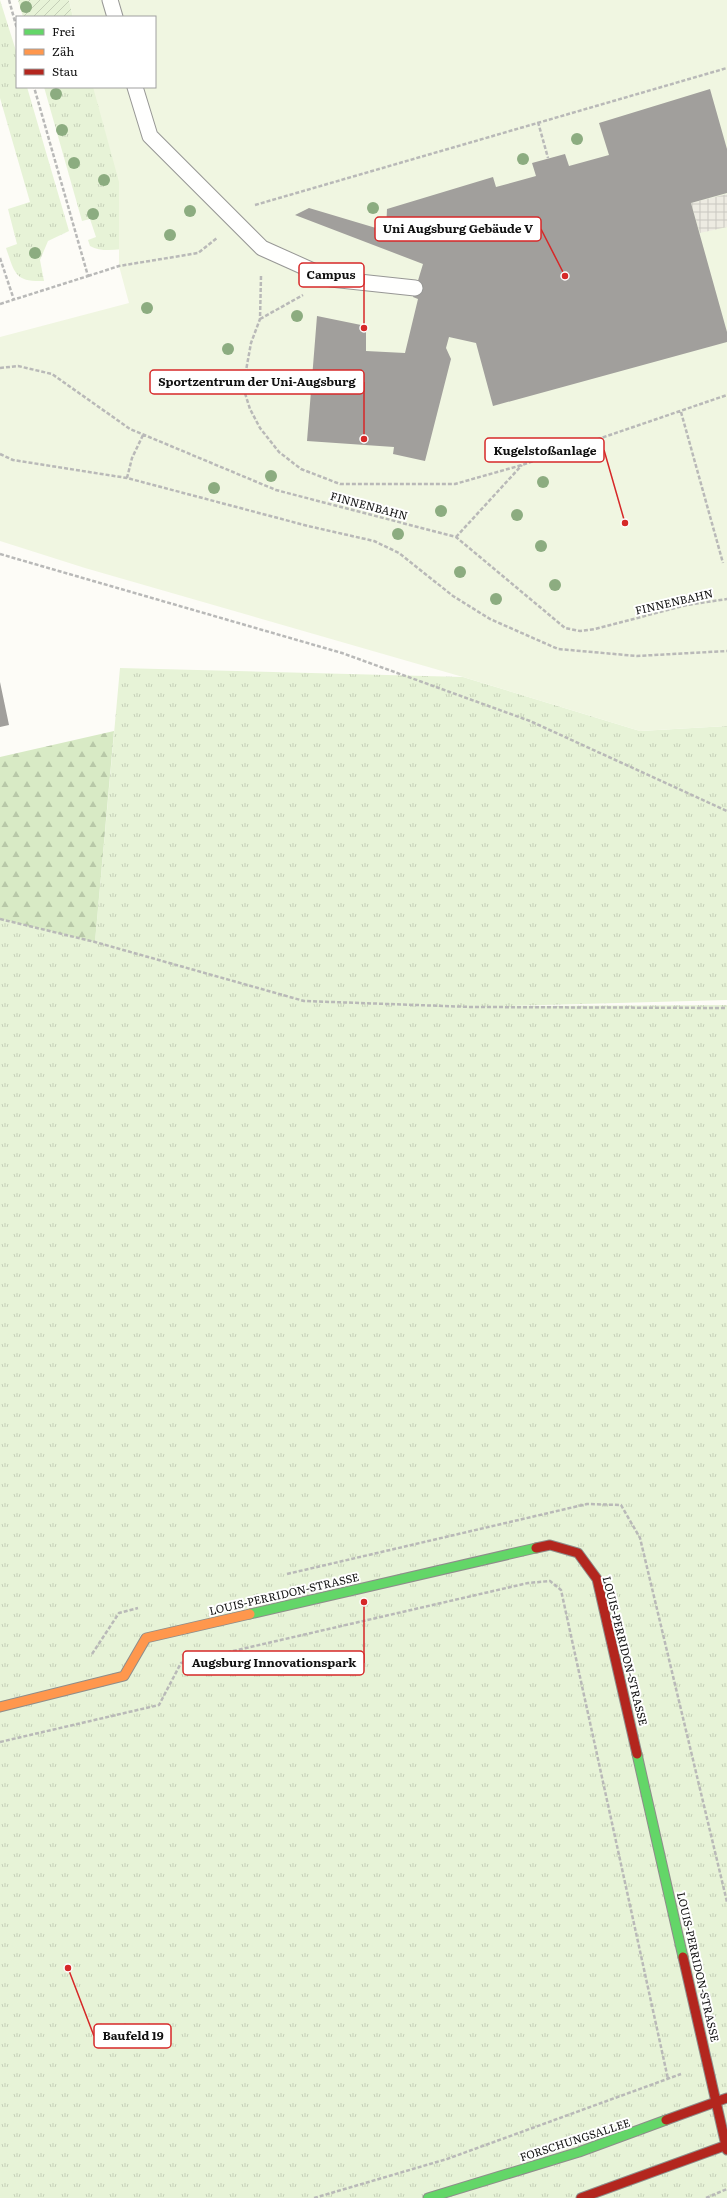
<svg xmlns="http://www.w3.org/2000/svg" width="727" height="2198" font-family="Literata,serif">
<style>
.grass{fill:url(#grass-tufts)}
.forest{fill:url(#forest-firs)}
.garden{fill:url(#garden-furrows)}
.pitch{fill:#f0f6e1}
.plaza{fill:url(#plaza-grid)}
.building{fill:#a19f9c}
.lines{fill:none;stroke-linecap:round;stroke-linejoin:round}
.lane-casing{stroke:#979795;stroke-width:17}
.fast-casing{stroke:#8e8d8b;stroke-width:11}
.slow-casing{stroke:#8e8d8b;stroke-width:11}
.jam-casing{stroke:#8e8d8b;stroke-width:11}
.path{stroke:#b9b9b8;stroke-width:2.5;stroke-dasharray:4 2;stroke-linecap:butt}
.lane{stroke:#fffffe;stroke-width:15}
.fast{stroke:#63d668;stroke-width:9}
.slow{stroke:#ff974d;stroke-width:9}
.jam{stroke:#b3261e;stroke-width:9}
.tree{fill:#8cac80}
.labels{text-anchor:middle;stroke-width:4;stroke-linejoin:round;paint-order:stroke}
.street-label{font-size:11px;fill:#111;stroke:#fff}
.leader{fill:none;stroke:#d62828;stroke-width:1.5}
.callout-dot{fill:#d62828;stroke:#fff;stroke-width:1.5}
.callout{fill:#fff;stroke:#d62828;stroke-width:1.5}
.callout-label{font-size:12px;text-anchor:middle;font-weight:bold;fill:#111}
</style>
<defs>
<pattern id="grass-tufts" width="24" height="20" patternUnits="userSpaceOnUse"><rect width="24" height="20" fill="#e7f3d7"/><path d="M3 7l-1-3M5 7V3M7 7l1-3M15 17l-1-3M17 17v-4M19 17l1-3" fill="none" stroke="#c5cfb8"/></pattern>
<pattern id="forest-firs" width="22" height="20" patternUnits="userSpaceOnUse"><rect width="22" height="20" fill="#d8eac5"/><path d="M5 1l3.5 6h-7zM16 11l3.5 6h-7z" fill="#b8c8a8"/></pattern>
<pattern id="garden-furrows" width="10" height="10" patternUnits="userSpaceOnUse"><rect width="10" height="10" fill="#e7f3d7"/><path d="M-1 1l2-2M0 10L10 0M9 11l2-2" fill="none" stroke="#c5cfb8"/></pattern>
<pattern id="plaza-grid" width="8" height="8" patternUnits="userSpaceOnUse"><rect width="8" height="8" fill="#edebe2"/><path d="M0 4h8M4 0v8" fill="none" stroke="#cac8c1"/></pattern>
</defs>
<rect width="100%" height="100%" fill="#fdfcf7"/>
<path class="grass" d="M0 0 17 54V87H27L69 231 48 241 40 260 44 281C15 282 15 274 6 248L17 244 8 209 30 202 0 98Z
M44 87H95L156 242C137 245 108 256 90 246L88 240 96 237 90 219 82 221Z
M120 668 463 677 640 731 727 726V1000L506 1006 727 1005V2198H0V919L95 942Z"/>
<path class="forest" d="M114 731 95 942 0 919V757Z"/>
<path class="garden" d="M18 0H69L73 17H23Z"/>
<path class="pitch" d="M69 0H727V726L640 731 463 677 85 568 0 541V337L129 303 119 266V182L93 87H155V17H73Z"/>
<path class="plaza" d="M727 194V227L700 233 691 203Z"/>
<path class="building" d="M710 89 727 149V193L691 203 727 332V342L493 406 476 343 449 337 446 348 451 359 425 461 393 454 394 447 307 441 317 316 366 326V351L405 353 418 299 413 297 423 264 295 215 309 208 386 231 387 209 493 177 496 187 536 176 532 163 565 154 569 166 609 155 599 123Z
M0 682 9 725 0 727Z"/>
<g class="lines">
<g class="lane-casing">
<path id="lane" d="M110 0 115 17
M135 87 150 136 262 248 331 279 415 288"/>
</g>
<g class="fast-casing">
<path id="fast" d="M250 1614 536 1548
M637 1754 683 1957
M428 2198 579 2152 666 2120"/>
</g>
<g class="slow-casing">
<path id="slow" d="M0 1707 124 1676 146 1638 250 1614"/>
</g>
<g class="jam-casing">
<path id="jam" d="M536 1548 550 1545 578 1553 597 1579 637 1754
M683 1957 727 2150
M666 2120 727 2098
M581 2198 727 2145"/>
</g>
<path class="path" d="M9 0 17 29
M538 122 548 158
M255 205 727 68
M0 258 14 300
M88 276 119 266 198 253 217 238
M261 276 260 319 251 343 243 387 250 409 260 428 279 452 301 469 340 484H455L522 465 727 395
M0 304 88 276 34 87
M260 319 303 295
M0 368 18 366 52 374 130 429 276 490 456 537 565 628 580 631 595 629 687 605 727 599
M681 412 723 563
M0 454 13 460 127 478 308 526 374 541 399 553 453 596 490 619 558 649 637 656 727 651
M127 478 132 458 143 435
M456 537 522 465
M0 554 342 653 530 721 727 811
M0 919 95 942 304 1001 472 1007 727 1008
M287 1574 587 1504 621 1505 640 1538 727 1902
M92 1654 119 1613 138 1608
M0 1742 159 1705 181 1663 528 1583 550 1581 561 1590 668 2079
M314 2198 447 2159 681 2074
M706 2198 727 2189"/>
<use href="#lane" class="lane"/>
<use href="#fast" class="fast"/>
<use href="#slow" class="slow"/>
<use href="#jam" class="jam"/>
</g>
<g class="tree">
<circle cx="26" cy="7" r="6"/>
<circle cx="56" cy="94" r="6"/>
<circle cx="62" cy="130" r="6"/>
<circle cx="577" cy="139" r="6"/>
<circle cx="523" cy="159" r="6"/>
<circle cx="74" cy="163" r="6"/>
<circle cx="104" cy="180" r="6"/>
<circle cx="373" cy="208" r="6"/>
<circle cx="190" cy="211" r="6"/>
<circle cx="93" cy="214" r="6"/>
<circle cx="170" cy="235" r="6"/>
<circle cx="35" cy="253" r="6"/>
<circle cx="147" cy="308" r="6"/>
<circle cx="297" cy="316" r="6"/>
<circle cx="228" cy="349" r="6"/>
<circle cx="271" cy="476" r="6"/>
<circle cx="543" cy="482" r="6"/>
<circle cx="214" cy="488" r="6"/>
<circle cx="441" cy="511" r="6"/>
<circle cx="517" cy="515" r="6"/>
<circle cx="398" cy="534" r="6"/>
<circle cx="541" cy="546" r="6"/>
<circle cx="460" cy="572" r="6"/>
<circle cx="555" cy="585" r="6"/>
<circle cx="496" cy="599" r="6"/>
</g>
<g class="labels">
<g class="street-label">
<text transform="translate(369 506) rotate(15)" y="4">FINNENBAHN</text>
<text transform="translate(674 602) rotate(-13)" y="4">FINNENBAHN</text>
<text transform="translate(284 1594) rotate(-13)" y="4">LOUIS-PERRIDON-STRASSE</text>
<text transform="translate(625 1651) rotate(76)" y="4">LOUIS-PERRIDON-STRASSE</text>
<text transform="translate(698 1967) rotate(77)" y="4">LOUIS-PERRIDON-STRASSE</text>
<text transform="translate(575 2140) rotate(-18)" y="4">FORSCHUNGSALLEE</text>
</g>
</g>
<path class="leader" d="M565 276L541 229M364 328L364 275M364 439L364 382M625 523L604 450M364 1602L364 1663M68 1968L94 2036"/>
<g class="callout-dot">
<circle cx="565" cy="276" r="4"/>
<circle cx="364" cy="328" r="4"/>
<circle cx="364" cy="439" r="4"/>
<circle cx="625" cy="523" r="4"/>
<circle cx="364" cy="1602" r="4"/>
<circle cx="68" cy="1968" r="4"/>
</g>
<g class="callout">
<rect x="375" y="217" width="166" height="24" rx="4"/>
<rect x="299" y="263" width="65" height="24" rx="4"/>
<rect x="150" y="370" width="214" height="24" rx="4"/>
<rect x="485" y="438" width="119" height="24" rx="4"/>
<rect x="183" y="1651" width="181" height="24" rx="4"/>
<rect x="94" y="2024" width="77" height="24" rx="4"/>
</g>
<g class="callout-label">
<text x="458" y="233">Uni Augsburg Gebäude V</text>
<text x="331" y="279">Campus</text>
<text x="257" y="386">Sportzentrum der Uni-Augsburg</text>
<text x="545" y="455">Kugelstoßanlage</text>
<text x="274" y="1667">Augsburg Innovationspark</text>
<text x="133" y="2040">Baufeld 19</text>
</g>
<rect x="16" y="16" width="140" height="72" fill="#ffffff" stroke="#a0a0a0"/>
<rect x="24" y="29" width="20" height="6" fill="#63d668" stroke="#a0a0a0"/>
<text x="52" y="36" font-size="12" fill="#111111">Frei</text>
<rect x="24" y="49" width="20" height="6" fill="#ff974d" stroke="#a0a0a0"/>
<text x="52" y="56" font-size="12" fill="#111111">Zäh</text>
<rect x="24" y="69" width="20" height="6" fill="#b3261e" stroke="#a0a0a0"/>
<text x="52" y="76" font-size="12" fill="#111111">Stau</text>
</svg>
